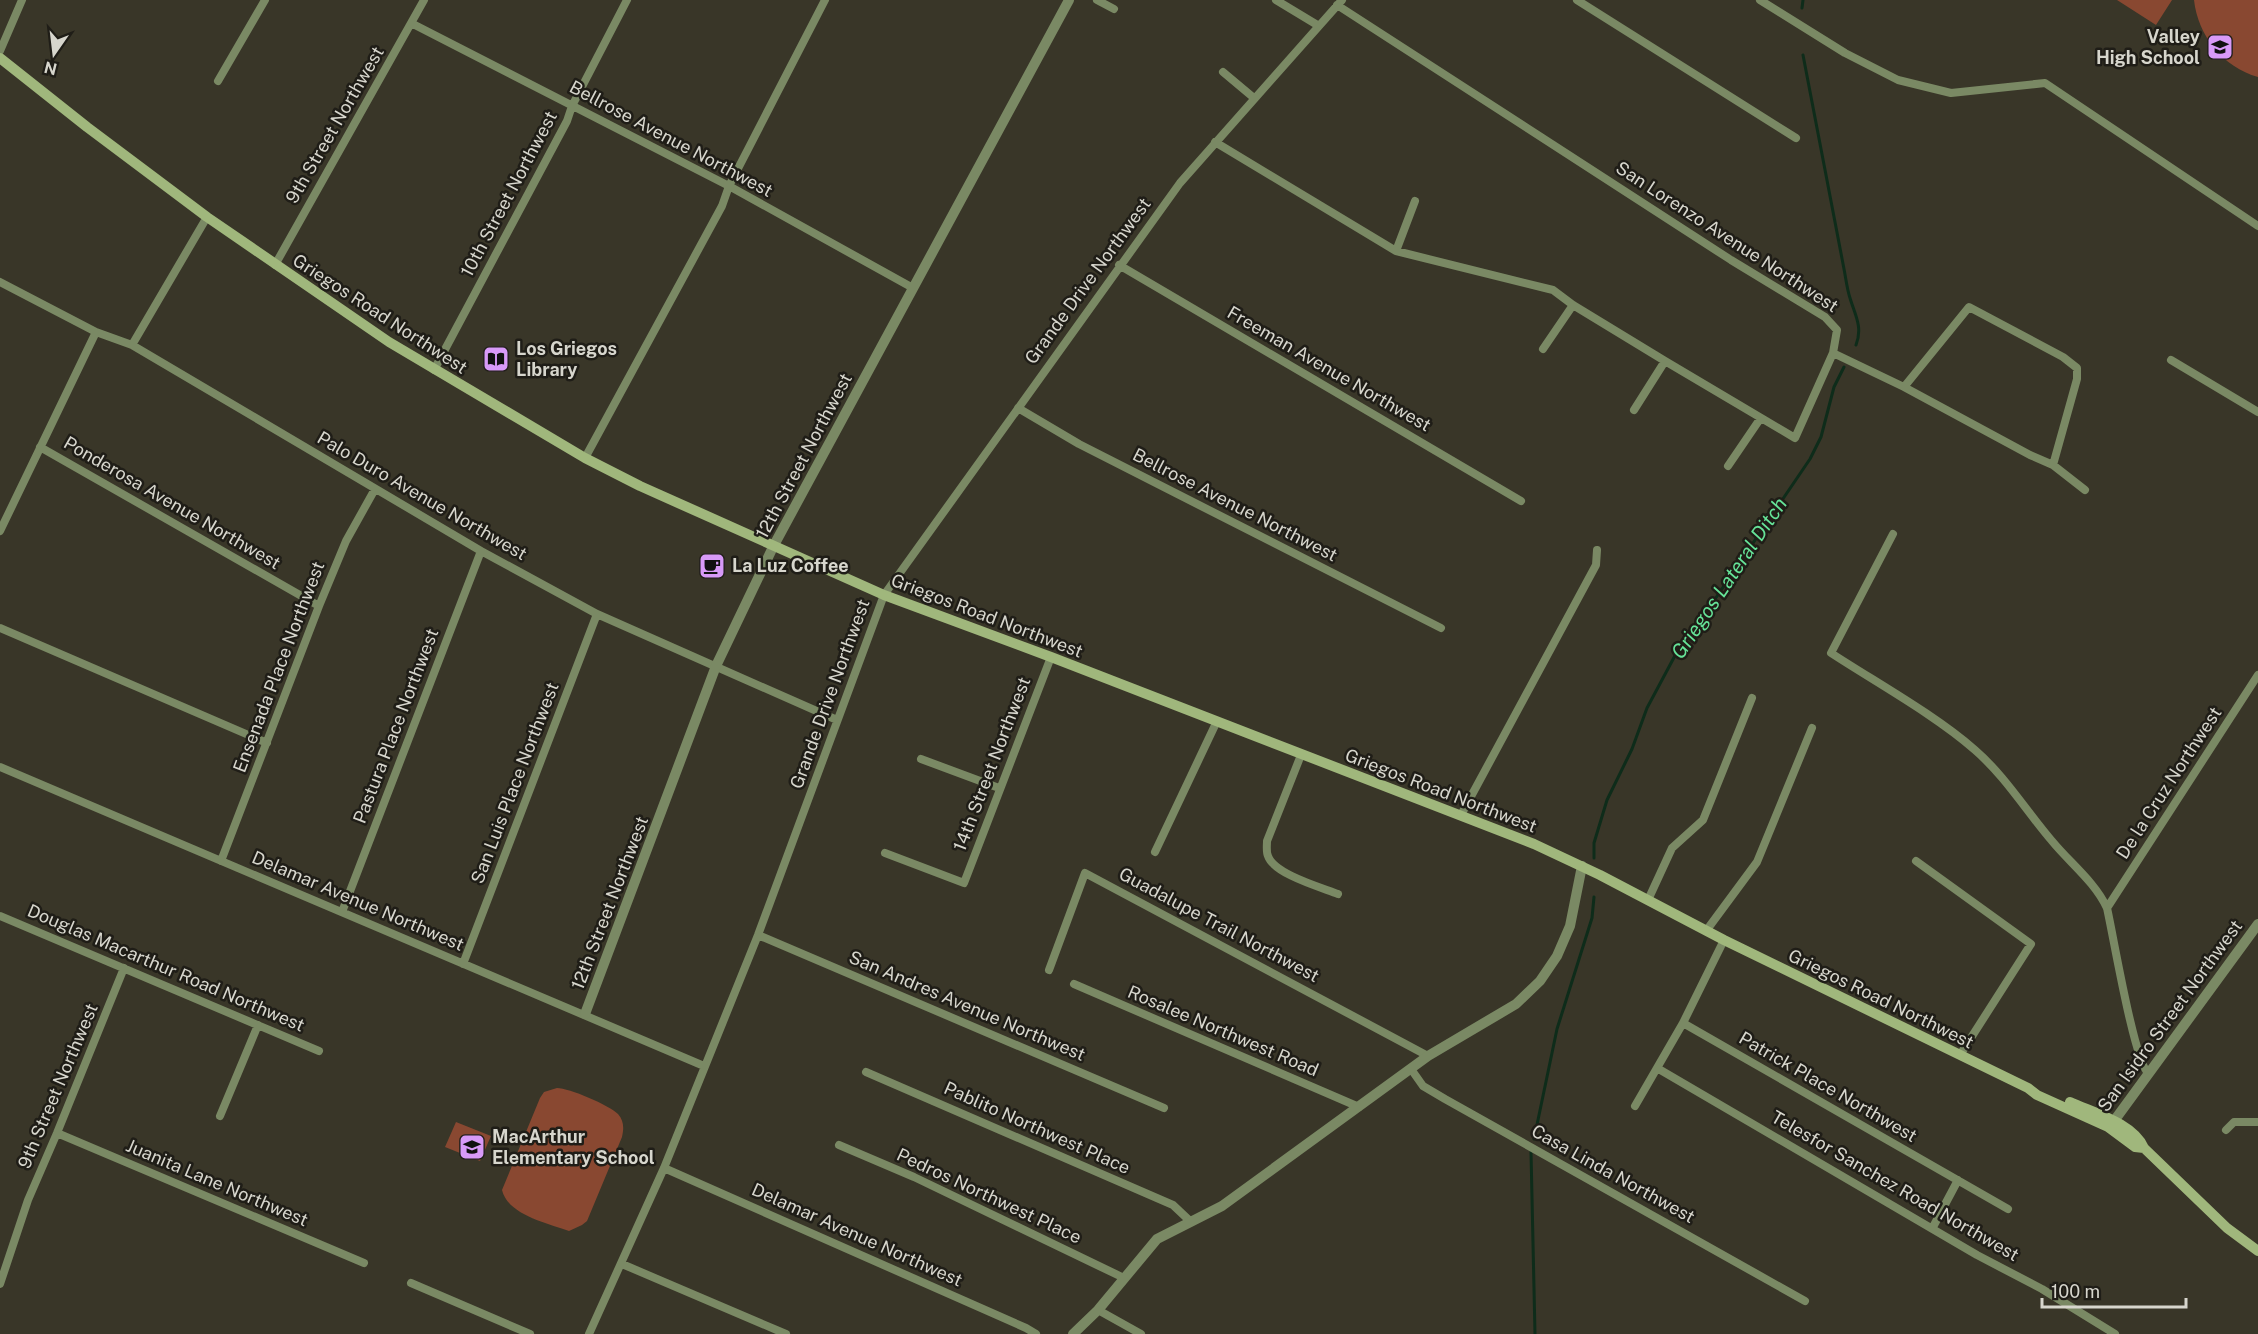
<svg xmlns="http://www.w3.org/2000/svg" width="2258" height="1334" font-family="'Public Sans',sans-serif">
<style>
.green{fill:#894831}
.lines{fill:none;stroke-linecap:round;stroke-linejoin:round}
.stream{stroke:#0e2c1a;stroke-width:3}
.minor{stroke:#7a8964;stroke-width:8}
.tertiary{stroke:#7a8964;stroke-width:10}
.secondary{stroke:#a0b77c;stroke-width:10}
.labels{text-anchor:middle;stroke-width:5;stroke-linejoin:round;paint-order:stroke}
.poi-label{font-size:18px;font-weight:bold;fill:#d7d6cd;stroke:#1f1d17;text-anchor:start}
.street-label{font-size:18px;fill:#d7d6cd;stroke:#1f1d17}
.water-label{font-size:20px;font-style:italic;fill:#66e398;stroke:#1f1d17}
</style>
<rect width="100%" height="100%" fill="#393628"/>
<path class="green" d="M2117 0H2172L2156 25Z
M2194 0H2258V77C2223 67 2198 36 2194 0Z
M557 1088C569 1088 609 1105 618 1114 624 1121 624 1128 622 1137L587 1221 582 1225 569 1231C547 1223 508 1215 502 1190L540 1098 544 1092Z
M456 1122 491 1136 480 1161 445 1147Z"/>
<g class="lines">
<path class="stream" d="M1802 8 1803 0
M1803 55 1844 269C1846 279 1847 289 1850 298 1855 315 1863 327 1856 345
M1594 858V843L1607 800 1632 749 1647 708 1686 635 1711 605 1810 459 1821 437 1834 387 1844 367
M1534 1139 1557 1029 1592 918 1594 897
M1531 1152 1535 1334"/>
<path class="minor" d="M1097 0 1114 9
M1276 0 1319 26
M1577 0 1796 138
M1760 0 1845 53 1898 80 1951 93 2045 83 2258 226
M1337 5 1731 260 1825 317 1837 330 1833 353 1904 387 2030 455 2053 465 2085 490
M411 23 729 186 913 288
M0 51 22 0
M1223 72 1254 98
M218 81 265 0
M1215 142 1396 251 1553 290 1573 305 1665 361 1795 438 1833 353
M1396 251 1415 201
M275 265 424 0
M1119 265 1521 501
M0 282 96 332 132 345 481 551 597 614 837 720
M132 345 207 217
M1543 349 1573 305
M2171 360 2258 412
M434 370 567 121 572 106 627 0
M1904 387 1969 307 2063 357 2077 368V379L2053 465
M1018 408 1079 444 1441 628
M1634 410 1665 361
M40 447 319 606
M585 458 722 206 729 186 825 0
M1728 466 1760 419
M0 531 96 332
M1893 534 1831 653C1877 683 1935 715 1975 750 2005 776 2027 812 2052 841 2070 863 2095 882 2107 908 2113 934 2134 1060 2148 1073
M0 628 267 743
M1301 755 1267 841C1267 845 1266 852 1268 856 1274 874 1320 887 1338 894
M921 759 999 788
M0 767 704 1066
M1461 815 1596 565 1597 550
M1155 852 1217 721
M885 853 964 883 1051 657
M221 861 319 606 346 541 375 489
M1916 861 2031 944 1960 1055
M1648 900 1672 848 1703 820 1752 698
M2107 908 2258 675
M342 912 481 551
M0 916 319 1051
M1706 931 1757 862 1812 728
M758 935 1164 1108
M463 964 597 614
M1049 970 1085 873 1428 1056
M1074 984 1359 1107
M1683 1023 2008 1209
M1657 1068 1977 1255 2042 1289 2115 1334
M1411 1069 1423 1086 1445 1099 1805 1301
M866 1072 1173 1205 1191 1222
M1635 1106 1683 1023 1724 940
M220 1116 258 1025
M2226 1130 2234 1122H2258
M57 1133 364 1263
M839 1145 914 1177 1124 1278
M664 1168 1026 1328 1036 1334
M1933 1227 1958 1180
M622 1264 786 1334
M411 1283 530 1334
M0 1284 28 1200 57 1133 124 968
M1098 1310 1141 1334
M589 1334 664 1168 758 935 884 595 1180 183 1342 0"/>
<path class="tertiary" d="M585 1014 716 666 773 547 1069 0
M2114 1121 2258 924
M1073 1334 1098 1310 1157 1239 1222 1206 1428 1056 1516 1004 1540 981 1557 956 1570 926 1582 866"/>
<path class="secondary" d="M0 58 87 127 207 217 389 342 585 458 640 486 884 595 1051 657 1534 844 1600 875 1724 940 2028 1088 2037 1095 2108 1127 2135 1147 2144 1148
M2070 1102C2094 1113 2133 1123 2144 1148L2227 1228 2258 1251"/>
</g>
<defs>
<g id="school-square" transform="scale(1.35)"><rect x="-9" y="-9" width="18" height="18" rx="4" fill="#d89af8" stroke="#1f1d17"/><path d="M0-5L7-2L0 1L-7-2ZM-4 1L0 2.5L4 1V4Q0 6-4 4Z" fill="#111"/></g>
<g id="library-square" transform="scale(1.35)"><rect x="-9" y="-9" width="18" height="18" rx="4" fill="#d89af8" stroke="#1f1d17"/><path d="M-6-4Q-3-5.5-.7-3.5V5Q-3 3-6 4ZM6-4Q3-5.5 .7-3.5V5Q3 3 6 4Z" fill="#111"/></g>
<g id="cafe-square" transform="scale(1.35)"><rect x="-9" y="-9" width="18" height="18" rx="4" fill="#d89af8" stroke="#1f1d17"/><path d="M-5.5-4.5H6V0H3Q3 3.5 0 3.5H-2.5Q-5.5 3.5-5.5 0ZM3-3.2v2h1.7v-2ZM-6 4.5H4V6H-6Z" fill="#111"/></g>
</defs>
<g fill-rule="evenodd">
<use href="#school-square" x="2220" y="47"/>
<use href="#library-square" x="496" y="359"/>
<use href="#cafe-square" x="712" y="566"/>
<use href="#school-square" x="472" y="1147"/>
</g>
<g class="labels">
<g class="poi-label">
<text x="2200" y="43" text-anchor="end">Valley<tspan x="2200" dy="21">High School</tspan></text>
<text x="516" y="355">Los Griegos<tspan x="516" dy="21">Library</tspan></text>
<text x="732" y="572">La Luz Coffee</text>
<text x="492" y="1143">MacArthur<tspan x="492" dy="21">Elementary School</tspan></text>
</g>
<g class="street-label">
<text transform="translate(335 125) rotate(-60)" y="6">9th Street Northwest</text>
<text transform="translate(671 139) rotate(28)" y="6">Bellrose Avenue Northwest</text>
<text transform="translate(509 194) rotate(-62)" y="6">10th Street Northwest</text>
<text transform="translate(1727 237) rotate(33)" y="6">San Lorenzo Avenue Northwest</text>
<text transform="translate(1088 281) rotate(-54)" y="6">Grande Drive Northwest</text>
<text transform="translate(380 314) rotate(33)" y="6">Griegos Road Northwest</text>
<text transform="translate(1329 369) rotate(30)" y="6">Freeman Avenue Northwest</text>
<text transform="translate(804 456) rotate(-62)" y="6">12th Street Northwest</text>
<text transform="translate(422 496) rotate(30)" y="6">Palo Duro Avenue Northwest</text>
<text transform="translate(172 503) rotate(30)" y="6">Ponderosa Avenue Northwest</text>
<text transform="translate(1235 505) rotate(27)" y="6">Bellrose Avenue Northwest</text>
<text transform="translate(987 616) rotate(21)" y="6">Griegos Road Northwest</text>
<text transform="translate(279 667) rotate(-69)" y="6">Ensenada Place Northwest</text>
<text transform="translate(830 694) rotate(-70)" y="6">Grande Drive Northwest</text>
<text transform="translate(396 726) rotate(-69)" y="6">Pastura Place Northwest</text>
<text transform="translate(992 764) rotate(-69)" y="6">14th Street Northwest</text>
<text transform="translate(515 783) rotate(-69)" y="6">San Luis Place Northwest</text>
<text transform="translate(2169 783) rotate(-57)" y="6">De la Cruz Northwest</text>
<text transform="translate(1441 791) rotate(21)" y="6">Griegos Road Northwest</text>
<text transform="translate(358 901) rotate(23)" y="6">Delamar Avenue Northwest</text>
<text transform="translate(610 903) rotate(-69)" y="6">12th Street Northwest</text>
<text transform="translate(1219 925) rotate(28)" y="6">Guadalupe Trail Northwest</text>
<text transform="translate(166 968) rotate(23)" y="6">Douglas Macarthur Road Northwest</text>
<text transform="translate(1881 999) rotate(26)" y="6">Griegos Road Northwest</text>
<text transform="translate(967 1006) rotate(23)" y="6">San Andres Avenue Northwest</text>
<text transform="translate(2170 1016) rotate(-54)" y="6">San Isidro Street Northwest</text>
<text transform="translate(1223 1031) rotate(23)" y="6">Rosalee Northwest Road</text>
<text transform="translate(58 1086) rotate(-67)" y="6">9th Street Northwest</text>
<text transform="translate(1828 1087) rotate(30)" y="6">Patrick Place Northwest</text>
<text transform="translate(1037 1128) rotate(24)" y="6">Pablito Northwest Place</text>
<text transform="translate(1613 1174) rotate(29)" y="6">Casa Linda Northwest</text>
<text transform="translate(217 1183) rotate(23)" y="6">Juanita Lane Northwest</text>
<text transform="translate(1895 1186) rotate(30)" y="6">Telesfor Sanchez Road Northwest</text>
<text transform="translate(989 1196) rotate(25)" y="6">Pedros Northwest Place</text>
<text transform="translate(857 1235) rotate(24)" y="6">Delamar Avenue Northwest</text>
</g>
<g class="water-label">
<text transform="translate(1729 578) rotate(-56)" y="7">Griegos Lateral Ditch</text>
</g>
</g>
<g transform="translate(54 54) rotate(194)" stroke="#1f1d17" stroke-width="4.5" paint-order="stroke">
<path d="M0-4.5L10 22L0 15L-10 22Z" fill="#d7d6cd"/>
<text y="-9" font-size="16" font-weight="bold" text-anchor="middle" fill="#d7d6cd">N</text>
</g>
<path d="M2042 1298v9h144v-9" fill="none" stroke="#d7d6cd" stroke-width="3"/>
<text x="2051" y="1298" font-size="18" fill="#d7d6cd" stroke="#1f1d17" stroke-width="4.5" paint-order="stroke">100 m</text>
</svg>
